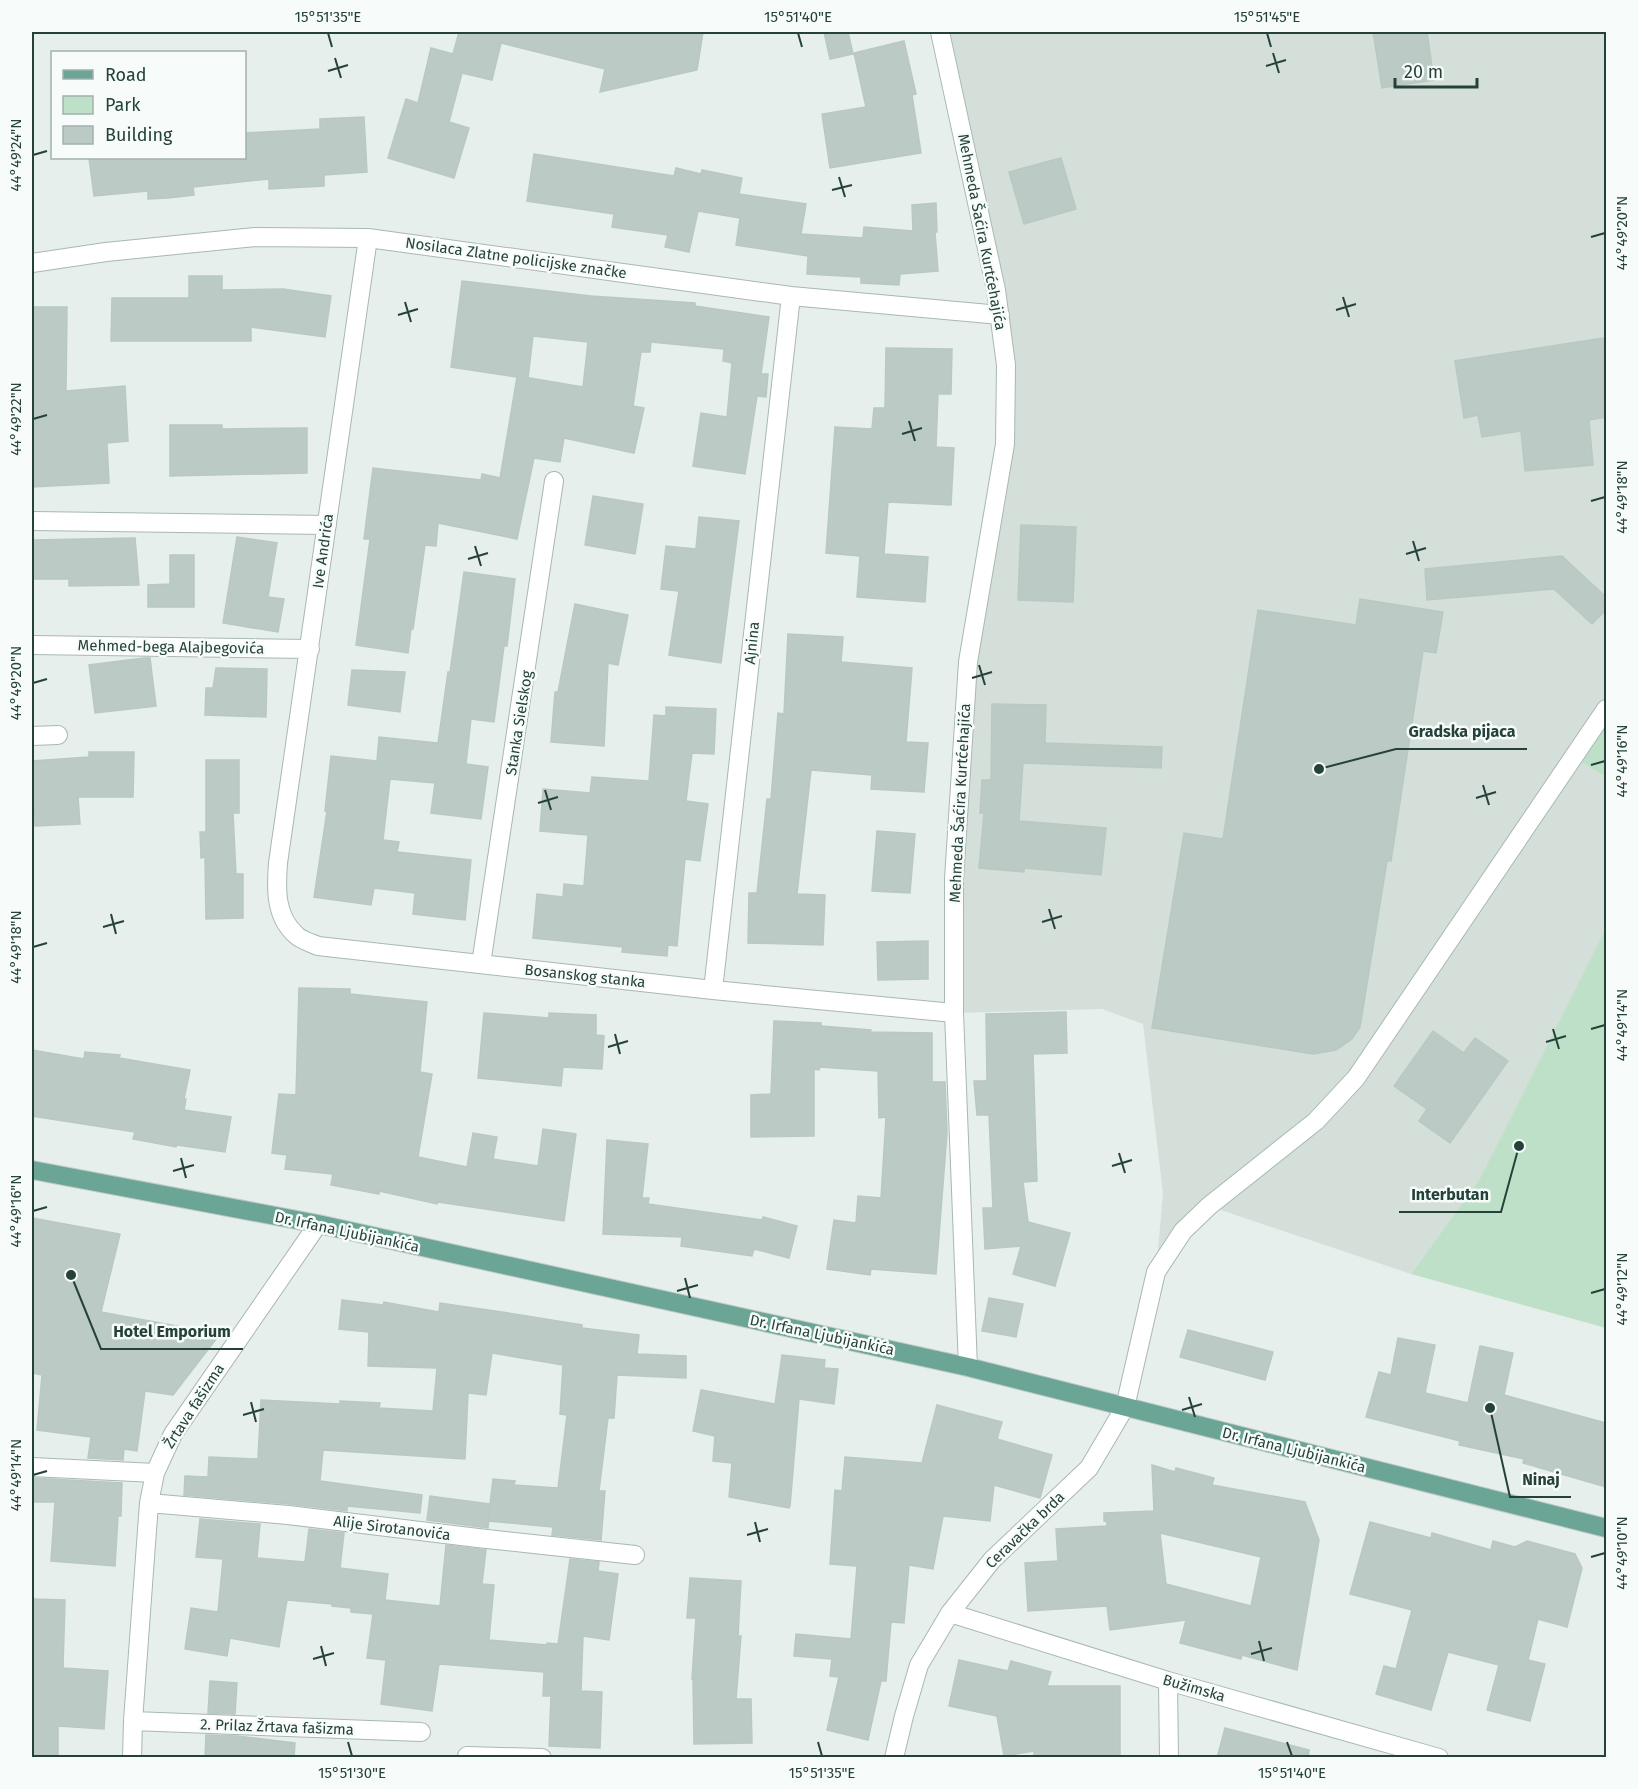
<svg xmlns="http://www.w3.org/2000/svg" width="1638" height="1789" font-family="'Fira Sans',sans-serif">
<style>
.built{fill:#d4dfda}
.green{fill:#bfe0c8}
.building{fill:#bbcac4;stroke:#b8c9c2;stroke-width:1.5;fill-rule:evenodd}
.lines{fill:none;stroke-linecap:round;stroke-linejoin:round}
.minor-casing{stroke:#a8b8b2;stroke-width:20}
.major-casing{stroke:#c2cac8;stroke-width:20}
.minor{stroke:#fff;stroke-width:18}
.major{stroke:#6aa596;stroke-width:18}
.ticks{fill:none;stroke:#24423a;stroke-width:2}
.labels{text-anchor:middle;stroke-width:5;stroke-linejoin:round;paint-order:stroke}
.street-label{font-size:15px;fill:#24423a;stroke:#f7fbf9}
.leader{fill:none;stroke:#24423a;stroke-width:2}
.callout-dot{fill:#24423a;stroke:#f7fbf9;stroke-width:2}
.callout-label{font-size:16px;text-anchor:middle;font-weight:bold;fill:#24423a;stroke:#f7fbf9;stroke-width:5;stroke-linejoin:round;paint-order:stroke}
.neatline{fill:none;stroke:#24423a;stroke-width:2}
.ticks-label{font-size:15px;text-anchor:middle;fill:#24423a}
</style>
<rect width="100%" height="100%" fill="#e6efeb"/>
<path class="built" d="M940 32H1606V709L1574 758 1606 777V928L1479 1180 1411 1274 1209 1206 1156 1272 1163 1194 1143 1024 1102 1009 954 1013 968 662 1005 444 1006 365Z"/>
<path class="green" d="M1606 709V777L1574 758Z
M1606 928V1328L1411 1274 1479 1180Z"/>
<path class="building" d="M459 32H703L697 70 600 92 605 69 501 43 492 80 462 73 449 122 469 128 454 178 388 158 406 99 418 103 431 48 453 54Z
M824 32H848L853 54 830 59Z
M1373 32H1427L1434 80 1382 88Z
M904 41 916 94 912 95 921 153 830 168 822 114 866 107 854 53Z
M364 117 367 172 324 175V186L269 189V179L193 187 194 195 168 198 148 199V191L94 196 89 158H244V133L320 129V119Z
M534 154 674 176 676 168 701 174 702 170 742 178 739 194 806 204 801 234 863 238 864 227 913 231 912 205 936 203 937 232H935L938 271 900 274 899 285 861 283V277L807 274 808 256 736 245 740 218 698 211 689 252 665 247 668 235 612 227 614 214 527 201Z
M1061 158 1076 209 1024 224 1009 172Z
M189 276H222V290L283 289 331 296 325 337 251 327V341H111L112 298H189Z
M462 281 591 296 695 303V306L769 317 761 374H768L766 397 757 396 745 474 693 466 701 413 727 417 732 363 723 361 724 349 651 342 650 352H641L633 406 644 408 634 453 564 438 560 462 534 458 517 539 438 523 436 546 425 545 413 629H411L408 653 356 645 370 539H364L373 468 481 480 482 474 500 478 517 377 451 367ZM533 336 588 342 583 387 524 377 528 378Z
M32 307H67L66 391 125 386 128 441 107 443 109 483 32 487Z
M1603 338 1606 362V417L1589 420 1593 465 1525 471 1521 431 1482 437 1478 415 1464 418 1455 361Z
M886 348 952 349 951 394H938L936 447 954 448 951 505 888 502 884 554 928 557 925 602 857 597 860 556 826 553 835 427 872 429 874 408H885Z
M170 425H222V429L307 428V473L170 476Z
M593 496 643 504 635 554 585 545Z
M699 517 739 521 721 663 669 655 679 591 661 589 666 546 696 549Z
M1021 525 1076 527 1073 602 1018 600Z
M237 537 277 543 268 597 284 599 278 632 223 623Z
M135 538 139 585 69 586V579H32V540Z
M170 555H194V607H148V585L170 584Z
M1562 556 1606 597V610L1592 624 1554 589 1427 600 1425 569Z
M464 572 515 579 507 646H504L494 722 471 719 466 764 488 767 481 819 431 813 435 783 390 779 383 840 399 842 397 852 471 860 465 920 413 914 415 893 374 888 371 905 314 897 327 811H325L331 756 377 761 379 737 438 743 448 672H450Z
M1360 599 1443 612 1436 653 1423 651 1391 861H1387L1360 1027 1352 1039 1336 1050 1313 1054 1152 1028 1184 833 1223 839 1258 610 1356 625Z
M575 604 628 615 618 665 608 663 604 746 551 742 555 692H558Z
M788 634 843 637 841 662 912 668 906 742 928 743 924 792 871 789 872 775 811 770 797 894 825 895 823 945 748 943 749 893H757L767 799H771L778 713 784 714Z
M144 658H150L156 706 95 713 89 665Z
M216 668 267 669 266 717 205 715 206 688H213Z
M352 670 405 672 400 712 348 705Z
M992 704 1046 705 1045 743 1162 747 1161 768 1023 763 1019 821 1106 828 1101 875 1024 868V872L979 868 984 813H980L982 780H991Z
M666 707 716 709 714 754 692 753 686 801 708 804 700 861 685 859 677 946 668 945 667 956 622 952 623 947 533 938 537 894 563 897 564 884 584 886 588 835 540 831 543 789 590 793 592 777 649 781 654 715 666 716Z
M89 752H134L133 797H78L80 824 35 826 32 761 89 757Z
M206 760H239V813H233L236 874H243V918L206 919 205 857 201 858 200 832H206Z
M877 831 915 834 910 893 872 891Z
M928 941V979L878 980 877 942Z
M299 988 350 989V994L427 1002 420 1072 432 1074 418 1157 467 1167 473 1133 497 1137 493 1159 538 1166 543 1129 576 1134 564 1221 438 1202 437 1204 379 1191V1194L331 1185 333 1174 285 1169 287 1155 272 1153 279 1094 296 1095Z
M1066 1012 1067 1053 1033 1054 1037 1181 1023 1182 1028 1222 1070 1233 1055 1286 1013 1274 1021 1246 985 1249 983 1208H993L989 1115H977L974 1081H987L986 1014Z
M484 1013 549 1018V1013L596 1015V1035L604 1036 602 1069 563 1067 561 1086 478 1078Z
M774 1021 821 1023V1026L871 1030 870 1032 932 1033V1082H945L947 1133 936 1274 871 1269 870 1275 827 1269 834 1220 856 1223 858 1196 881 1198 886 1117 879 1118 878 1071 820 1067 819 1070 814 1069V1136L751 1137V1095L771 1094Z
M1433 1031 1464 1053 1475 1038 1508 1061 1450 1143 1419 1121 1427 1109 1394 1086Z
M32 1050 84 1059 85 1052 120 1055 119 1058 190 1070 184 1099H186L184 1110 231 1117 225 1152 177 1145 176 1147 133 1139 135 1132 32 1116Z
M607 1140 648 1144 642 1198H649L648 1204 762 1220 763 1217 797 1226 789 1258 754 1249 752 1256 681 1246 682 1237 603 1234Z
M32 1218 120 1234 101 1312 220 1334 173 1395 145 1391 137 1451 124 1449 123 1460 88 1458 91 1437 37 1430 42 1375 32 1373Z
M989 1298 1023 1304 1016 1337 982 1331Z
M342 1300 383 1305 384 1302 439 1312 440 1303 502 1312 582 1325V1328L639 1335 637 1354 686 1356V1378L617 1375 614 1418H608L599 1491H605L601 1540 552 1535 553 1527 489 1521 490 1504 488 1528 427 1520 430 1496 490 1504 493 1479 515 1481 514 1485 558 1488 567 1415 560 1414 563 1365 492 1353 486 1395 468 1393 465 1459 323 1450 320 1481 422 1495 420 1513 347 1506V1511L289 1504 184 1495 185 1476 208 1477 209 1457 258 1459 261 1400 340 1404V1401L380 1403 379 1408 433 1411 437 1368 368 1366 369 1332 339 1329Z
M1188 1330 1273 1352 1265 1380 1180 1357Z
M1398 1338 1435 1345 1425 1393 1468 1403 1480 1346 1513 1353 1504 1395 1606 1423V1487L1523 1463 1524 1459 1459 1445 1460 1441 1366 1417 1379 1372 1391 1375Z
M782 1355 825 1360 824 1368 838 1369 834 1404 799 1399 790 1506 789 1508 729 1497 732 1463 713 1461 715 1436 693 1431 701 1390 775 1404Z
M937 1405 1002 1422 997 1439 1052 1455 1040 1498 994 1485 990 1521 943 1516 933 1569 909 1565 904 1623 891 1622 886 1681H881L868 1740 827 1730 839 1677 830 1676 832 1659 794 1656 796 1634 851 1639 857 1566 830 1564 835 1490 842 1491 845 1457 922 1463Z
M1152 1465 1175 1472 1176 1468 1214 1478 1212 1485 1305 1502 1319 1540 1297 1670 1242 1655 1241 1659 1180 1643 1186 1620 1110 1630 1107 1606 1028 1611 1025 1563 1058 1561 1056 1529 1107 1526V1522L1104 1521V1513L1154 1511ZM1160 1533 1261 1557 1251 1606 1166 1584Z
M32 1478 122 1483 121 1516H118L115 1566 51 1561 55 1502H32Z
M200 1519 260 1524 257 1558 305 1562 309 1529 344 1533 340 1568 388 1574 385 1600 440 1606 446 1545 486 1550 482 1584 494 1585 489 1640 547 1645V1643L558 1644 570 1559 599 1562 598 1571 618 1574 609 1640 583 1636 581 1691 602 1692 600 1748 549 1746 551 1696H543L544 1672 439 1664 432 1711 381 1704 386 1660 367 1658 373 1614 351 1612V1608L332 1606V1604L287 1600 279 1647 230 1638 227 1656 185 1649 191 1608 218 1612 223 1559 196 1557Z
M1370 1522 1431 1538 1432 1533 1491 1550 1493 1541 1515 1547 1527 1541 1575 1554 1582 1568 1567 1627 1538 1619 1528 1660 1545 1664 1530 1721 1487 1710 1499 1665 1448 1652 1431 1710 1376 1694 1384 1666 1396 1669 1412 1610 1350 1594Z
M690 1578 741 1581 738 1636H741L736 1699H751L752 1743 694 1744 693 1679H692L696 1618H687Z
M32 1599 65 1600 63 1668 108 1671 104 1729 58 1726V1758H32Z
M959 1660 1008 1671 1011 1661 1051 1672 1047 1686H1120V1758H1034V1751L1004 1756 997 1716 949 1706Z
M210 1681 237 1683 235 1714 208 1713Z
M1225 1728 1309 1750 1308 1758H1217Z
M206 1735 237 1736 295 1743 294 1758H205Z"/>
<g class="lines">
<g class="minor-casing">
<path id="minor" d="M940 32 996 290 1006 365 1005 444 968 662 954 879V1013L968 1367
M368 238 278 863C276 889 275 916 296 935 301 940 311 943 318 946L713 990 954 1013
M32 263 106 252 255 237 368 238 791 296 1000 315
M32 521 327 525
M32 645 310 649
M32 736 58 735
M481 964 554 481
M713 990 791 296
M32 1467 155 1473
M149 1503 288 1515 478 1538 635 1555
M950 1613 1168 1681 1439 1758
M1168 1681 1169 1758
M133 1721 421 1732
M467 1756 542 1758
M132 1758 133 1721 149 1503 155 1473 173 1434 318 1224
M894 1758 904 1716 919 1665 950 1613 992 1560 1089 1468 1125 1407 1156 1272 1183 1231 1209 1206 1316 1121 1356 1078 1606 709"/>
</g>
<g class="major-casing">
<path id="major" d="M32 1170 318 1224 968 1367 1606 1528"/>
</g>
<use href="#minor" class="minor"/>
<use href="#major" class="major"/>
</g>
<path class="ticks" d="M328 33 332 47M798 33 802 47M1267 33 1271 47M1273 53 1279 73M335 58 341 78M1266 66 1286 60M328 71 348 65M33 155 47 151M839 177 845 197M832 190 852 185M1591 237 1605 233M1343 297 1349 317M405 302 411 322M1336 310 1356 304M398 315 418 309M33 419 47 415M909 421 915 441M902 434 922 428M1591 501 1605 497M1413 541 1419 561M475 546 481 566M1406 554 1426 548M468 559 488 553M979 665 985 685M972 678 992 672M33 683 47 679M1591 765 1605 761M1483 785 1489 805M545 790 551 810M1476 798 1496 792M538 803 558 797M1049 909 1055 929M111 914 116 934M1042 922 1062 916M103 927 124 921M33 947 47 943M1553 1029 1559 1049M1591 1029 1605 1025M615 1034 620 1054M1546 1042 1566 1036M608 1047 628 1041M1119 1153 1125 1173M181 1158 186 1178M1112 1166 1132 1160M173 1171 194 1165M33 1211 47 1207M685 1278 690 1298M677 1291 698 1285M1591 1293 1605 1289M1189 1397 1195 1417M251 1402 256 1422M1182 1410 1202 1404M243 1415 264 1409M33 1475 47 1471M755 1522 760 1542M747 1535 768 1529M1591 1557 1605 1553M1259 1641 1264 1661M321 1646 326 1666M1251 1654 1272 1648M313 1659 334 1653M348 1742 352 1756M818 1742 822 1756M1287 1742 1292 1756"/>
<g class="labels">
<g class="street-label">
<text transform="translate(982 232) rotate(79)" y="5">Mehmeda Šaćira Kurtćehajića</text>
<text transform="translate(516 258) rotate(8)" y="5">Nosilaca Zlatne policijske značke</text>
<text transform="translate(323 551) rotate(-82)" y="5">Ive Andrića</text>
<text transform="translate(752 643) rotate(-84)" y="5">Ajnina</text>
<text transform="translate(171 647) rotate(1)" y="5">Mehmed-bega Alajbegovića</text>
<text transform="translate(519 723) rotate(-81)" y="5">Stanka Sielskog</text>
<text transform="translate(960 803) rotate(-87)" y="5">Mehmeda Šaćira Kurtćehajića</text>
<text transform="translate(585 976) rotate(6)" y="5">Bosanskog stanka</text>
<text transform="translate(347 1232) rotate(12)" y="5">Dr. Irfana Ljubijankića</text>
<text transform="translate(822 1335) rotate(12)" y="5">Dr. Irfana Ljubijankića</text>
<text transform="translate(194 1406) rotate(-57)" y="5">Žrtava fašizma</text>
<text transform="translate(1294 1450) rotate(14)" y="5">Dr. Irfana Ljubijankića</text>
<text transform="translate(392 1528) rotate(7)" y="5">Alije Sirotanovića</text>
<text transform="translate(1025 1530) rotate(-44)" y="5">Ceravačka brda</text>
<text transform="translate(1194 1688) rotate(16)" y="5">Bužimska</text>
<text transform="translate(277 1727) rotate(2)" y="5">2. Prilaz Žrtava fašizma</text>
</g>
</g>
<path class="leader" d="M1319 769L1396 749H1527M1519 1146L1501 1212H1399M71 1275L101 1349H243M1490 1408L1510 1497H1571"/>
<g class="callout-dot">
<circle cx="1319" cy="769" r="6"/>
<circle cx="1519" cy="1146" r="6"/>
<circle cx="71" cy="1275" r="6"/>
<circle cx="1490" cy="1408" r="6"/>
</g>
<g class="callout-label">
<text x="1462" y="737">Gradska pijaca</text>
<text x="1450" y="1200">Interbutan</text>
<text x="172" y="1337">Hotel Emporium</text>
<text x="1541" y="1485">Ninaj</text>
</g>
<rect width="1638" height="1789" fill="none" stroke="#f7fbf9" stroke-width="66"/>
<rect x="51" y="51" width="195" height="108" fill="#f7fbf9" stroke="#a3b1ad" stroke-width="1.5"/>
<rect x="63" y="70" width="30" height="9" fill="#6aa596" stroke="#a3b1ad" stroke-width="1.5"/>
<text x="105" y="81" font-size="18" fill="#24423a">Road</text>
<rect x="63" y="96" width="30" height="18" fill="#bfe0c8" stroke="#a3b1ad" stroke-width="1.5"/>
<text x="105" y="111" font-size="18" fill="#24423a">Park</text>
<rect x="63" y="126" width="30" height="18" fill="#bbcac4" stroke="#a3b1ad" stroke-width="1.5"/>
<text x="105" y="141" font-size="18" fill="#24423a">Building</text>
<path d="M1395 78v9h82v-9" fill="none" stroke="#24423a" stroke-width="3"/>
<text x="1404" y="78" font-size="18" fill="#24423a" stroke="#f7fbf9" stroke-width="4.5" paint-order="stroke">20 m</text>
<rect x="33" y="33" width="1572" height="1723" class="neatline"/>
<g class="ticks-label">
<text x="328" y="22">15°51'35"E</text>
<text x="798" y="22">15°51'40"E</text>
<text x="1267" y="22">15°51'45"E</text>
<text transform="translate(16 155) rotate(-90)" y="5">44°49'24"N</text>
<text transform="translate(1622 233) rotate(-90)" y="5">44°49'20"N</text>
<text transform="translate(16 419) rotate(-90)" y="5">44°49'22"N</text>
<text transform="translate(1622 497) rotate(-90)" y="5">44°49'18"N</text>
<text transform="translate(16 683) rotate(-90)" y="5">44°49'20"N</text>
<text transform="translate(1622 761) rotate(-90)" y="5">44°49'16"N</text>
<text transform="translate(16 947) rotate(-90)" y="5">44°49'18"N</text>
<text transform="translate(1622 1025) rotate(-90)" y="5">44°49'14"N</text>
<text transform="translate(16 1211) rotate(-90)" y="5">44°49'16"N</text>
<text transform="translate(1622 1289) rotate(-90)" y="5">44°49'12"N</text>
<text transform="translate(16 1475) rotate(-90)" y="5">44°49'14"N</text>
<text transform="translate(1622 1553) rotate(-90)" y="5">44°49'10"N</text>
<text x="352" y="1778">15°51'30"E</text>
<text x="822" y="1778">15°51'35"E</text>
<text x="1292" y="1778">15°51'40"E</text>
</g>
</svg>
